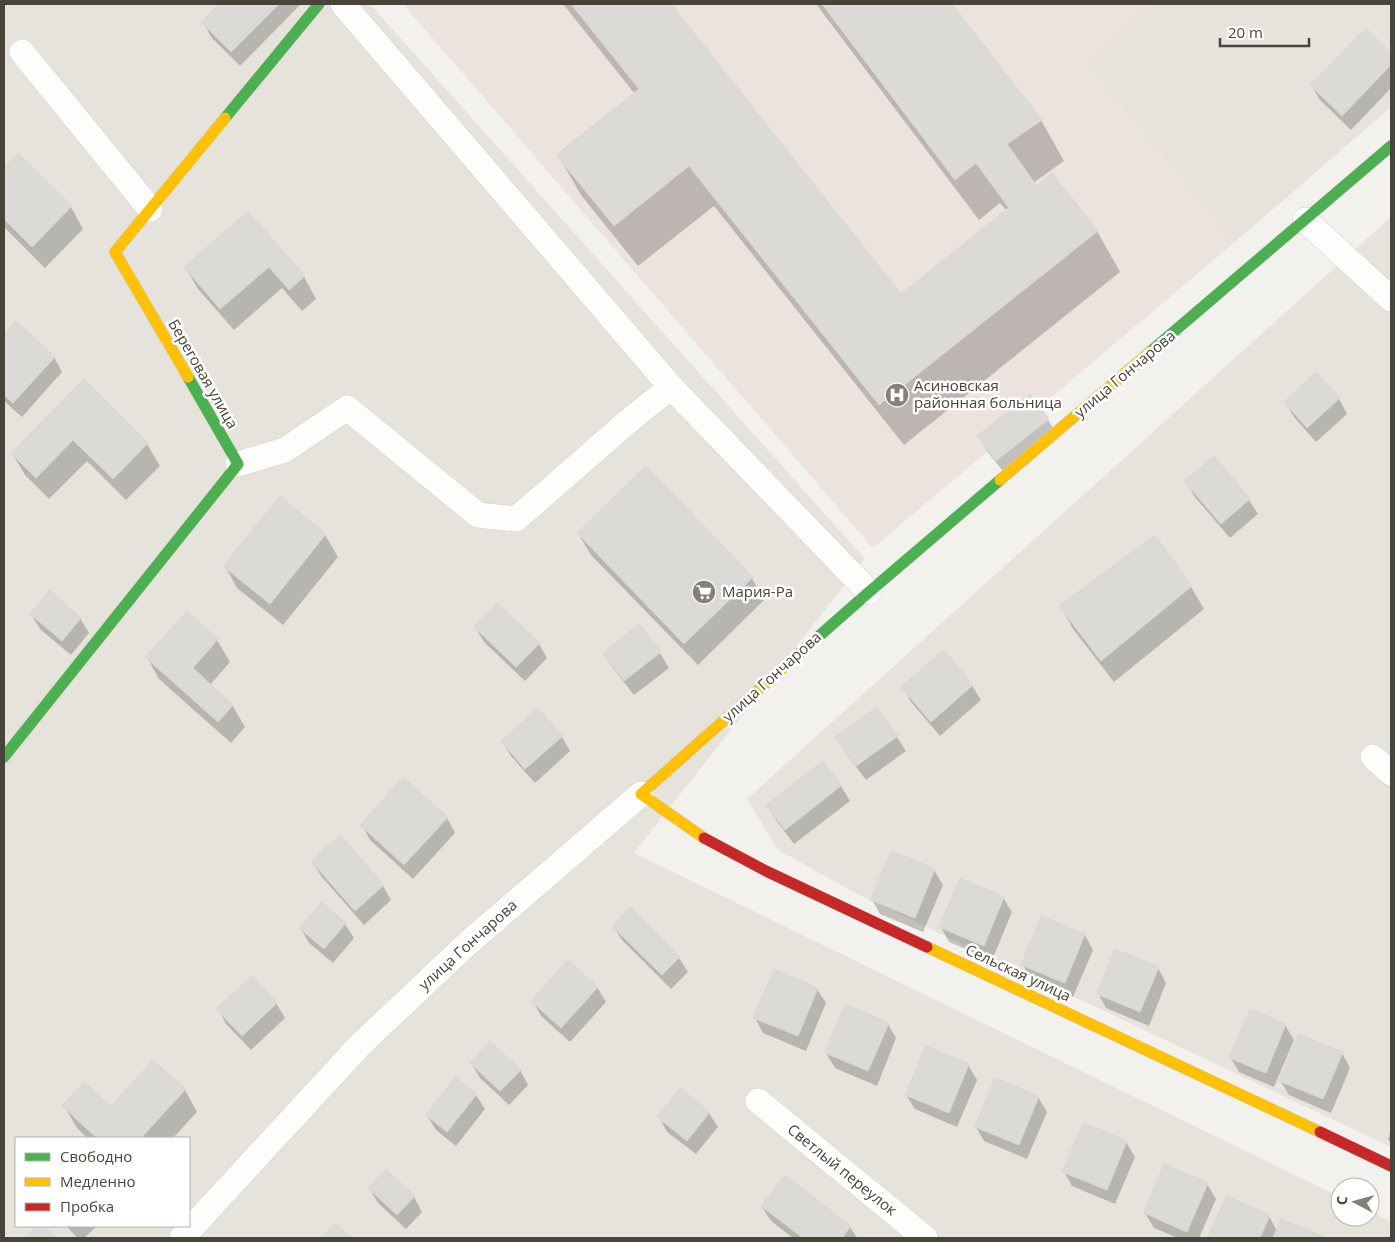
<svg xmlns="http://www.w3.org/2000/svg" width="1395" height="1242" font-family="'Open Sans',sans-serif">
<style>
.residential{fill:#e5e3db;fill-rule:evenodd}
.medical{fill:#ece3de}
.shadow{fill:#0003}
.building{fill:#dcdad6;stroke:#dad8d3}
.lines{fill:none;stroke-linecap:round;stroke-linejoin:round}
.street-casing{stroke:#d0cfcb;stroke-width:26}
.fast-casing{stroke:#d0cec4;stroke-width:12}
.slow-casing{stroke:#d0cec4;stroke-width:12}
.jam-casing{stroke:#d0cec4;stroke-width:12}
.street{stroke:#fdfdfc;stroke-width:25}
.fast{stroke:#4caf50;stroke-width:11}
.slow{stroke:#ffc107;stroke-width:11}
.jam{stroke:#c62828;stroke-width:11}
.labels{text-anchor:middle;stroke-width:5;stroke-linejoin:round;paint-order:stroke}
.street-label{font-size:15px;fill:#484439;stroke:#fff}
.poi-label{font-size:15px;fill:#484439;stroke:#fff;text-anchor:start}
</style>
<rect width="100%" height="100%" fill="#f2f1ed"/>
<path class="residential" d="M4 4H370L865 559 634 853 1340 1197V1217H1370V1211L1391 1222V1238H4ZM16 1138H189V1226H16Z
M1147 4H1391V107L1235 242 1087 64Z
M1391 217V1147L857 894 777 849 747 799Z"/>
<path class="medical" d="M403 4H1143L1145 6 1087 64 1235 242 873 548Z"/>
<path class="shadow" d="M221 4H301L240 66 211 37 203 22Z
M563 4H669L901 296 1007 211 1000 203 979 220 816 4H951L1041 120 1064 161 1033 183 1036 187 1097 231 1120 272 904 445 714 206 638 266 581 195 558 155 635 94Z
M1366 30 1391 54V88L1351 130 1320 100 1312 86Z
M18 155 71 207 83 229 45 268 4 227V170Z
M248 213 304 277 316 299 302 311 282 288 234 330 198 289 185 267Z
M16 323 54 357 62 372 22 417 4 401V337Z
M1316 374 1339 399 1347 414 1316 442 1294 417 1285 402Z
M84 381 147 444 160 466 126 500 87 461 49 499 25 475 12 453Z
M1030 396 1048 420 1057 434 1006 475 987 451 979 436Z
M1186 481 1249 500 1258 514 1230 538 1194 496Z
M578 533 752 578 764 600 698 665 591 555Z
M325 535 338 557 283 625 237 588 225 566Z
M1191 587 1204 609 1114 682 1073 629 1061 607Z
M187 612 217 640 230 662 210 685 232 705 245 727 231 743 159 679 147 657Z
M31 614 80 618 89 633 71 655 40 629Z
M639 626 660 653 669 668 634 695 613 668 604 654Z
M475 627 539 644 547 658 525 681 484 642Z
M944 652 972 686 981 700 940 736 911 702 903 687Z
M562 737 570 751 535 783 511 756 502 741Z
M897 737 906 751 866 780 845 752 837 738Z
M823 762 841 786 850 801 794 844 776 820 768 806Z
M447 818 455 833 413 879 370 840 362 825Z
M312 861 383 886 391 900 364 925 321 876Z
M934 870 943 885 923 932 880 914 872 900Z
M1003 898 1012 912 992 960 949 942 941 927Z
M1042 917 1085 935 1093 950 1073 997 1031 979 1023 965Z
M345 924 354 938 333 963 309 943 301 929Z
M613 926 679 958 688 972 671 989 622 940Z
M1158 968 1166 983 1149 1026 1106 1008 1098 993Z
M597 987 606 1002 570 1042 541 1016 533 1001Z
M817 989 826 1003 806 1051 763 1033 755 1018Z
M276 1003 285 1018 251 1050 226 1024 218 1009Z
M888 1024 896 1038 877 1086 835 1068 826 1053Z
M1285 1025 1294 1040 1274 1087 1239 1072 1230 1057Z
M1342 1053 1350 1068 1331 1113 1289 1095 1280 1080Z
M471 1063 520 1070 528 1085 509 1105 480 1078Z
M968 1065 977 1080 957 1127 915 1109 906 1095Z
M185 1090 197 1112 173 1138H87L77 1128 64 1106 111 1108Z
M476 1095 485 1109 456 1146 436 1130 427 1115Z
M1038 1097 1047 1112 1027 1159 984 1141 976 1127Z
M709 1113 718 1127 696 1154 667 1132 659 1117Z
M1391 1131V1144L1388 1139Z
M1126 1142 1135 1157 1115 1204 1072 1186 1064 1172Z
M1207 1184 1216 1199 1199 1238H1178L1154 1228 1145 1213Z
M369 1188 414 1197 422 1212 406 1229 378 1203Z
M1227 1198 1269 1216 1277 1231 1282 1220 1324 1238H1210Z
M762 1207 850 1227 857 1238H793L771 1221Z
M66 1226H97L84 1238H78Z"/>
<path class="building" d="M219 4H279L231 52 201 22Z
M571 4H671L901 294 1052 173 1098 231 879 405 689 166 614 226 556 155 639 89Z
M822 4H952L1042 120 1007 144 1037 186 1009 208 976 163 955 180Z
M1366 28 1391 53V65L1342 116 1310 85Z
M18 153 72 206 32 247 4 219V168Z
M248 211 305 276 289 290 269 267 220 309 184 267Z
M16 321 55 357 13 403 4 395V335Z
M1316 372 1340 398 1307 428 1284 402Z
M84 379 148 443 113 479 73 440 36 478 11 453Z
M1030 394 1049 419 996 461 977 436Z
M1214 456 1250 499 1221 524 1184 481Z
M646 466 753 577 684 644 577 533Z
M280 496 326 534 270 604 223 566Z
M1155 535 1192 586 1101 661 1059 606Z
M50 590 81 618 62 641 30 614Z
M497 603 540 643 516 667 474 627Z
M187 611 218 639 193 668 233 705 218 722 145 657Z
M639 624 661 652 624 681 603 653Z
M944 650 973 685 931 722 901 687Z
M877 707 898 736 856 766 835 737Z
M538 708 563 736 525 769 501 741Z
M823 761 842 785 785 830 766 805Z
M403 777 448 817 404 865 360 825Z
M340 835 384 885 355 911 311 861Z
M891 851 935 869 915 918 870 900Z
M960 878 1004 897 984 946 939 927Z
M322 902 346 923 324 949 299 928Z
M630 907 680 957 662 975 612 926Z
M1041 916 1085 934 1065 983 1021 965Z
M1115 949 1159 967 1140 1012 1097 994Z
M568 960 598 987 561 1028 531 1001Z
M774 969 818 988 798 1036 753 1018Z
M252 976 277 1003 242 1036 216 1009Z
M845 1004 889 1023 868 1071 825 1053Z
M1250 1009 1286 1024 1266 1073 1229 1058Z
M1298 1034 1343 1052 1323 1099 1279 1081Z
M490 1041 521 1070 500 1091 470 1063Z
M926 1046 969 1064 949 1113 905 1095Z
M153 1060 186 1089 141 1138H97L62 1106 84 1082 111 1106Z
M455 1077 477 1094 447 1132 426 1115Z
M995 1078 1039 1096 1019 1145 975 1127Z
M680 1088 710 1112 687 1141 657 1117Z
M1083 1123 1127 1141 1107 1190 1062 1172Z
M1164 1164 1208 1183 1187 1232 1144 1213Z
M386 1169 415 1196 397 1215 368 1188Z
M785 1175 851 1226 842 1238H803L761 1206Z
M1226 1196 1270 1215 1260 1238H1208Z
M1281 1219 1325 1237V1238H1273Z
M335 1223 352 1238H321Z
M36 1226H43L57 1238H25Z"/>
<g class="lines">
<g class="street-casing">
<path id="street" d="M343 4 671 387 869 592
M22 52 150 209
M1305 220 1391 299
M238 464 285 450 347 408 478 515 516 519 631 419 671 387
M1373 757 1391 773
M758 1101 925 1238
M182 1238 360 1045 467 944 641 794"/>
</g>
<g class="fast-casing">
<path id="fast" d="M225 118 319 4
M1150 352 1391 146
M793 659 869 592 1000 480
M4 757 238 464 188 377"/>
</g>
<g class="slow-casing">
<path id="slow" d="M188 377 115 252 225 118
M1000 480 1150 352
M704 838 641 794 793 659
M927 947 1320 1132"/>
</g>
<g class="jam-casing">
<path id="jam" d="M704 838 766 871 927 947
M1320 1132 1391 1166"/>
</g>
<use href="#street" class="street"/>
<use href="#fast" class="fast"/>
<use href="#slow" class="slow"/>
<use href="#jam" class="jam"/>
</g>
<defs>
<g id="hospital-disc" transform="scale(1.25)"><circle r="9.5" fill="#848178" stroke="#fff"/><path d="M-5-5h3v3.5h4V-5h3V5h-3V1.5h-4V5h-3Z" fill="#fff"/></g>
<g id="supermarket-disc" transform="scale(1.25)"><circle r="9.5" fill="#848178" stroke="#fff"/><path d="M-6-5.5h2.5l.6 2H6L4.5 2H-2.5L-4.4-4H-6ZM-1.5 3.2a1.3 1.3 0 1 0 .1 0ZM3 3.2a1.3 1.3 0 1 0 .1 0Z" fill="#fff"/></g>
</defs>
<g fill-rule="evenodd">
<use href="#hospital-disc" x="897" y="395"/>
<use href="#supermarket-disc" x="704" y="592"/>
</g>
<g class="labels">
<g class="street-label">
<text transform="translate(203 374) rotate(60)" y="5">Береговая улица</text>
<text transform="translate(1125 374) rotate(-40)" y="5">улица Гончарова</text>
<text transform="translate(772 677) rotate(-42)" y="5">улица Гончарова</text>
<text transform="translate(468 945) rotate(-42)" y="5">улица Гончарова</text>
<text transform="translate(1018 973) rotate(25)" y="5">Сельская улица</text>
<text transform="translate(842 1170) rotate(39)" y="5">Светлый переулок</text>
</g>
<g class="poi-label">
<text x="914" y="391">Асиновская<tspan x="914" dy="17">районная больница</tspan></text>
<text x="722" y="597">Мария-Ра</text>
</g>
</g>
<rect width="1395" height="1242" fill="none" stroke="#484439" stroke-width="10"/>
<rect x="15" y="1137" width="175" height="90" fill="#ffffff" stroke="#b6b4b0"/>
<rect x="25" y="1153" width="25" height="8" fill="#4caf50" stroke="#b6b4b0"/>
<text x="60" y="1162" font-size="15" fill="#484439">Свободно</text>
<rect x="25" y="1178" width="25" height="8" fill="#ffc107" stroke="#b6b4b0"/>
<text x="60" y="1187" font-size="15" fill="#484439">Медленно</text>
<rect x="25" y="1203" width="25" height="8" fill="#c62828" stroke="#b6b4b0"/>
<text x="60" y="1212" font-size="15" fill="#484439">Пробка</text>
<g transform="translate(1355 1202) rotate(276)"><circle r="24" fill="#ffffff" stroke="#b6b4b0"/>
<path d="M0-4L9 19L0 12L-9 19Z" fill="#848178"/>
<text y="-8" font-size="14" font-weight="bold" text-anchor="middle" fill="#484439">С</text>
</g>
<path d="M1220 38v8h89v-8" fill="none" stroke="#484439" stroke-width="2.5"/>
<text x="1228" y="38" font-size="15" fill="#484439" stroke="#ffffff" stroke-width="4" paint-order="stroke">20 m</text>
</svg>
